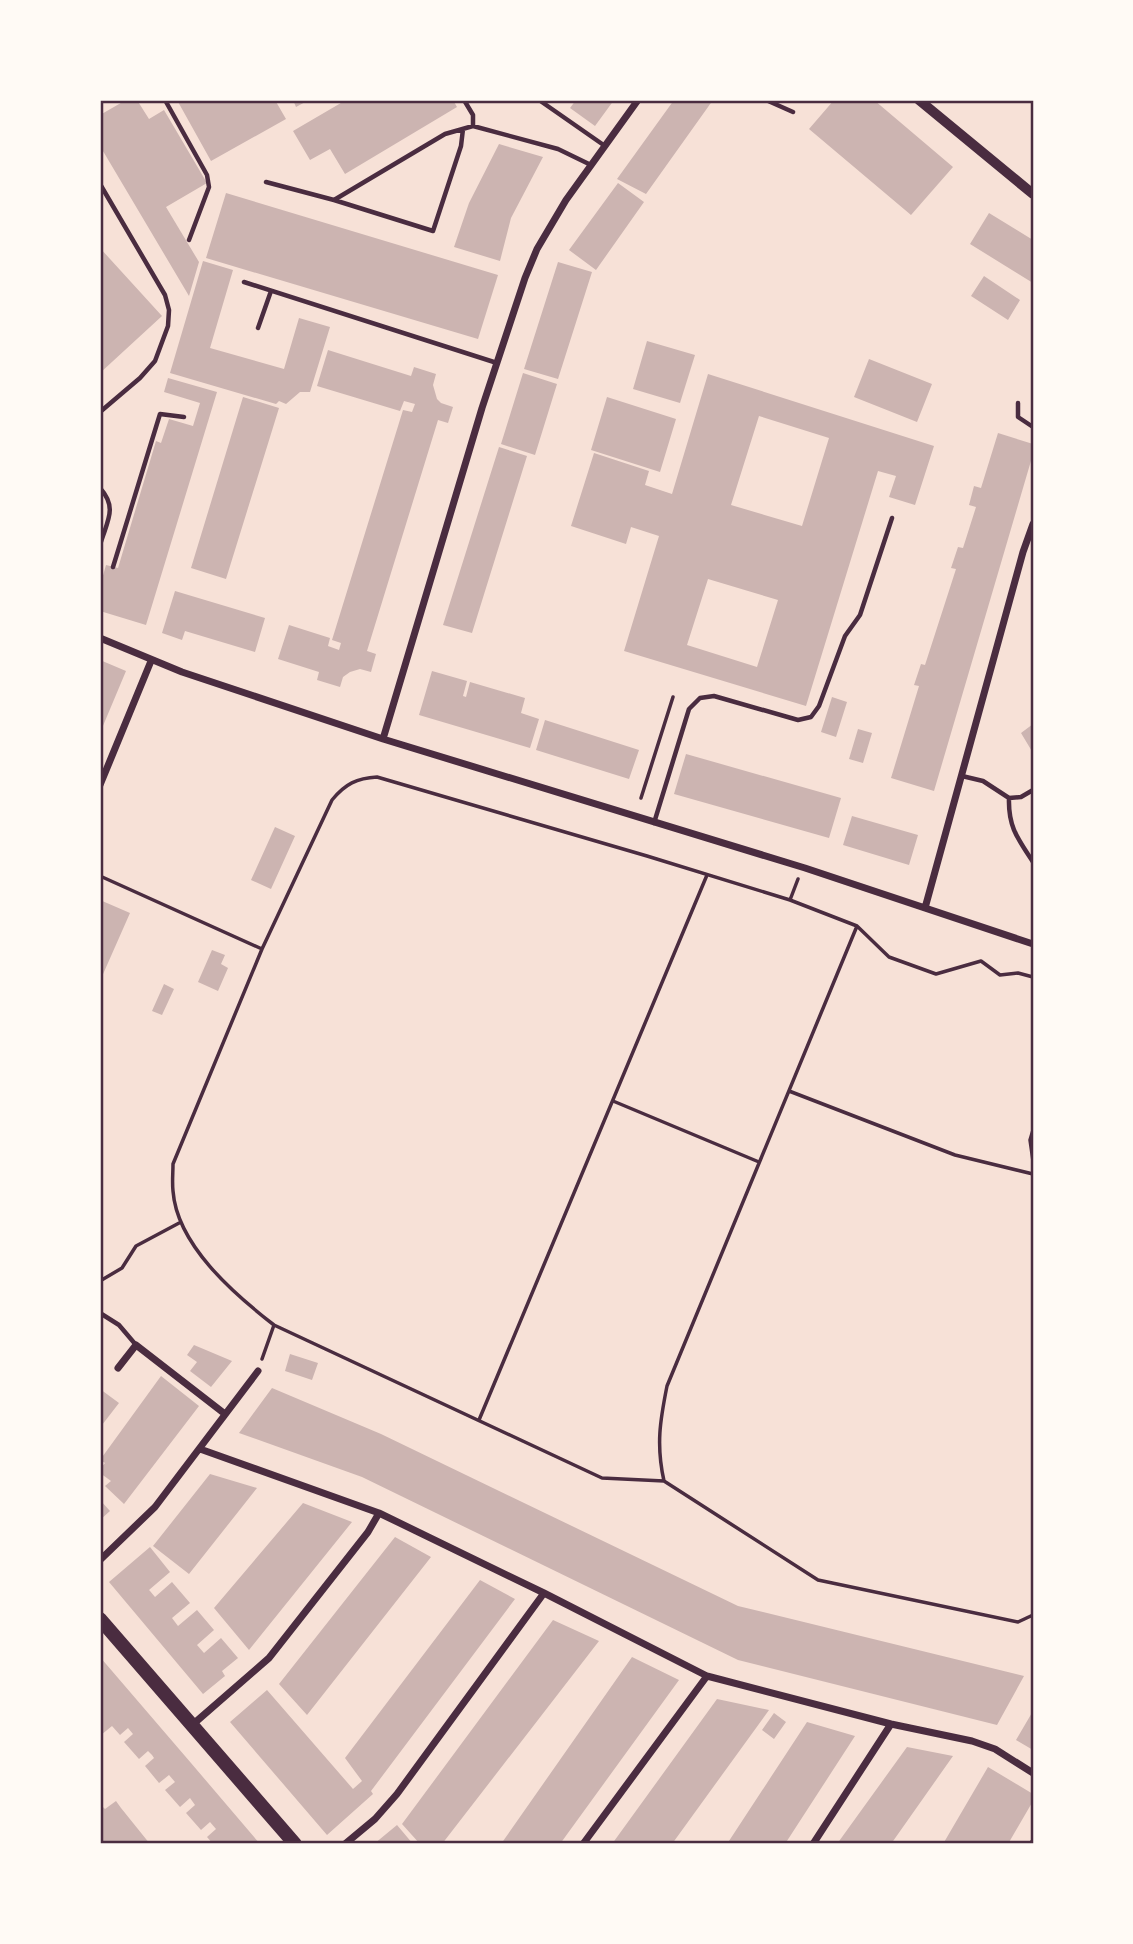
<svg xmlns="http://www.w3.org/2000/svg" width="1133" height="1944" font-family="Cabin,sans-serif">
<style>
.building{fill:#ccb4b1;fill-rule:evenodd}
.lines{fill:none;stroke-linecap:round;stroke-linejoin:round}
.path{stroke:#4a2c40;stroke-width:3.5}
.service{stroke:#4a2c40;stroke-width:4.5}
.minor{stroke:#4a2c40;stroke-width:7}
.tertiary{stroke:#4a2c40;stroke-width:10}
.primary{stroke:#4a2c40;stroke-width:14}
.neatline{fill:none;stroke:#4a2c40;stroke-width:2.5}
</style>
<rect width="100%" height="100%" fill="#f7e1d7"/>
<path class="building" d="M126 100H137L149 119 164 110 207 183 166 207 199 262 189 296 100 146V115Z
M177 100H275L286 119 211 161Z
M293 100H309L296 107Z
M346 100H453L457 107 345 174 330 149 310 160 293 131Z
M576 100H614L595 126 570 108Z
M674 100H713L646 194 617 179Z
M834 100H874L953 167 911 215 809 129Z
M499 144 543 157 511 218 500 261 454 247 469 203Z
M618 183 644 202 596 270 569 250Z
M226 193 498 275 478 339 206 258Z
M989 213 1033 240V283L970 244Z
M100 248 162 316 100 373Z
M203 261 233 270 210 348 284 369 299 318 330 327 310 392H300L286 404 279 401 276 404 170 373Z
M558 262 592 272 558 379 524 369Z
M984 276 1020 300 1008 320 971 296Z
M647 341 695 355 680 403 633 389Z
M328 350 411 376 414 367 436 374 433 385 437 399 441 403 453 407 448 423 438 420 367 651 376 654 371 672 360 669 350 672 343 677 340 687 317 680 319 672 278 659 289 625 330 638 328 646 339 650 341 643 332 640 403 410 412 412 415 404 404 401 400 411 317 386Z
M869 359 932 384 917 422 854 397Z
M523 373 557 384 535 455 501 444Z
M708 374 934 446 915 505 889 497 896 476 878 471 806 706 624 651 659 536 631 527 626 544 571 526 594 453 649 471 645 485 672 494ZM759 416 829 438 802 526 731 505ZM708 579 778 600 757 667 687 645Z
M168 378 217 392 146 625 100 611V586L106 565 118 568 156 441 161 443 169 419 193 426 200 403 164 392Z
M243 397 279 408 226 579 191 568Z
M607 397 676 419 660 472 591 450Z
M998 433 1033 444V454L934 791 891 778 919 686 914 685 921 664 925 665 956 569 951 568 958 547 963 548 976 507 969 505 974 486 981 488Z
M499 447 527 456 472 633 443 625Z
M175 591 265 618 255 652 185 631 182 640 162 633Z
M100 660 126 671 100 733Z
M432 671 467 681 463 696 466 697 470 682 525 698 521 713 539 719 530 748 419 715Z
M832 697 847 702 836 737 821 732Z
M545 720 639 750 629 779 536 750Z
M1033 724V753L1021 733Z
M858 729 872 733 863 763 849 759Z
M686 754 841 798 829 838 674 794Z
M852 816 918 835 909 865 843 845Z
M275 827 295 836 271 889 251 880Z
M100 900 130 913 100 981Z
M212 950 225 955 221 964 228 968 218 991 198 982Z
M164 984 174 989 162 1015 152 1011Z
M194 1345 232 1361 211 1387 190 1371 197 1362 187 1355Z
M290 1354 318 1363 312 1380 285 1371Z
M161 1376 199 1406 124 1504 105 1486 111 1481 100 1473V1469L105 1463 100 1460Z
M272 1388 381 1434 738 1606 1024 1676 997 1725 738 1660 362 1477 239 1433Z
M100 1389 119 1403 102 1425 100 1423Z
M210 1474 257 1488 189 1574 153 1546Z
M100 1500 110 1511 100 1520Z
M303 1503 352 1522 249 1650 214 1608Z
M395 1537 431 1557 307 1715 279 1684Z
M150 1547 170 1572 149 1590 150 1591 155 1597 172 1582 190 1603 172 1618 178 1626 197 1610 214 1630 197 1645 204 1653 221 1638 238 1658 222 1671 225 1676 203 1694 109 1582Z
M480 1580 515 1599 371 1791 373 1794 327 1835 230 1722 267 1690 353 1789 362 1781 345 1758Z
M553 1620 599 1641 442 1844H420L402 1824Z
M100 1657 191 1763 260 1844H213L207 1837 216 1829 210 1822 201 1830 186 1813 195 1805 190 1798 180 1807 165 1790 175 1782 169 1775 159 1783 145 1766 154 1758 152 1755 148 1751 139 1759 124 1742 133 1734 128 1728 120 1735 112 1726 101 1735 100 1734Z
M632 1657 679 1680 560 1844H501Z
M717 1699 769 1710 672 1844H612Z
M1033 1711V1750L1016 1740Z
M774 1713 786 1722 774 1739 762 1730Z
M807 1722 855 1736 785 1844H727Z
M907 1747 953 1756 891 1844H837Z
M988 1767 1033 1794V1801L1008 1844H943Z
M116 1801 121 1808 150 1844H104L100 1839V1804L105 1809Z
M397 1825 413 1844H374Z"/>
<g class="lines">
<path class="path" d="M641 798 673 697
M100 876 262 949
M790 900 798 879
M1033 977 1018 973 1000 975 981 961 936 974 889 957 857 926 790 900 647 856 377 777C357 778 345 784 332 800L262 949 173 1164C173 1173 172 1182 173 1191 177 1245 234 1294 274 1325L602 1478 664 1481 818 1580 1018 1622 1033 1615
M789 1091 955 1155 1033 1174
M613 1101 759 1162
M1033 1130 1030 1140 1033 1161
M100 1281 122 1268 136 1246 181 1222
M262 1359 274 1325
M479 1420 707 875
M664 1481C656 1445 660 1421 667 1386L857 926
M1033 1599V1613"/>
<path class="service" d="M165 100 207 175 209 187 189 240
M464 100 473 115V126
M539 100 605 146
M766 100 793 112
M266 182 334 200 445 134 473 126 558 149 591 165
M100 184 165 295 169 310 168 326 155 361 140 378 100 412
M334 200 433 231 461 146 463 129
M244 282 497 363
M258 328 271 291
M1018 403V417L1033 427
M100 488C118 508 107 521 100 545
M113 567 160 414 184 417
M962 776 983 781 1009 798 1021 797 1033 790
M1009 798C1008 827 1018 839 1033 862
M654 823 689 709 700 698 714 696 798 720 811 717 819 706 845 636 860 615 892 518
M100 1313 119 1325 136 1345"/>
<path class="minor" d="M100 638 182 672 383 739 805 868 1033 944
M383 739 482 408 525 278 537 249 566 200 638 100
M100 785 151 661
M925 908 1023 552 1033 524
M118 1368 136 1345 225 1414
M200 1449 379 1513 544 1593 707 1676 891 1724 972 1741 995 1749 1033 1773
M100 1560 155 1507 258 1371
M191 1726 269 1658 368 1532 379 1513
M345 1844 375 1819 397 1794 544 1593
M583 1844 707 1676
M813 1844 891 1724
M1033 1844V1843"/>
<path class="tertiary" d="M919 100 1033 194"/>
<path class="primary" d="M100 1619 295 1844"/>
</g>
<rect width="1133" height="1944" fill="none" stroke="#fffaf5" stroke-width="203"/>
<rect x="102" y="102" width="930" height="1740" class="neatline"/>
</svg>
